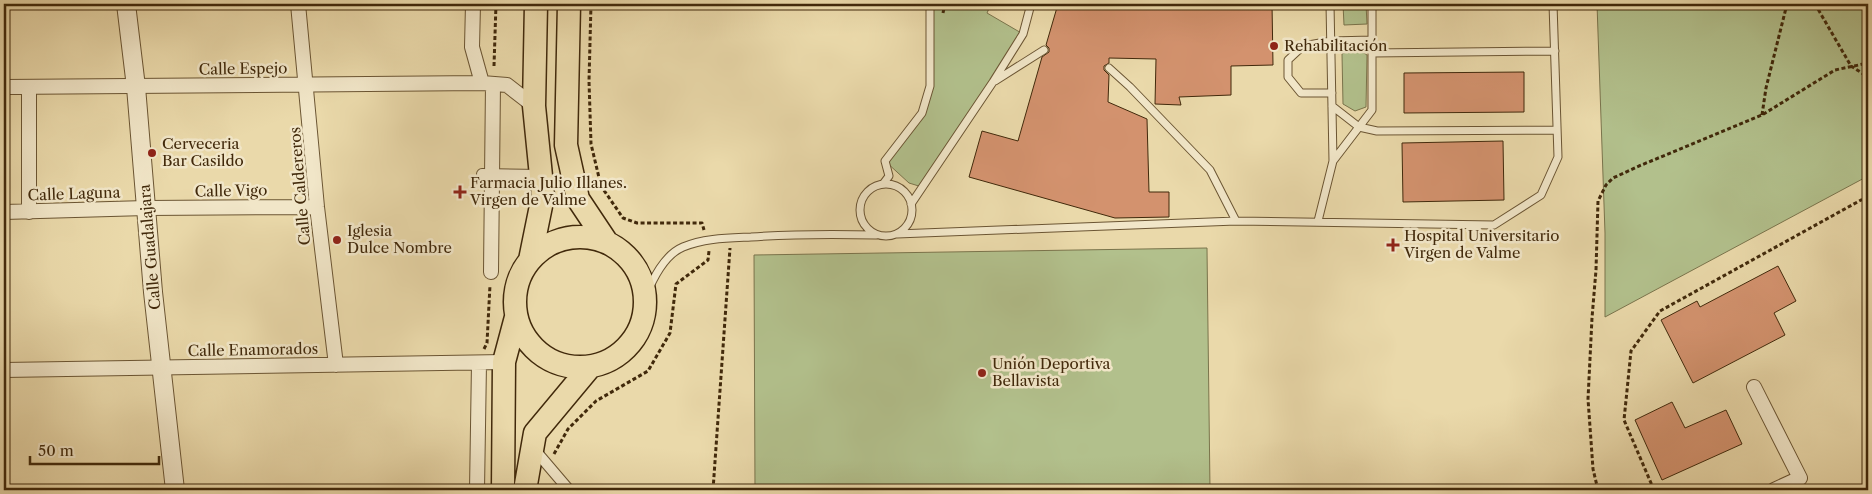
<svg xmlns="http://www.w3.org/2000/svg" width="1872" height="494" font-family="'Libre Caslon Text',serif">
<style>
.green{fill:#b2c08c;stroke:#7a744c}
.building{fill:#d3926e;stroke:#41290b}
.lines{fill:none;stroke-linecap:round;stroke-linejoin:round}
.service-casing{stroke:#6b5533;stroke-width:9}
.pedestrian-casing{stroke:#6b5533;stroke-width:12}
.minor-casing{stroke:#6b5533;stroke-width:16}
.tertiary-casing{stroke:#6b5533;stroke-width:20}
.primary-casing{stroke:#41290b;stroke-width:25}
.path{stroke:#41290b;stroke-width:3;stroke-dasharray:4 2.5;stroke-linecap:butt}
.service{stroke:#f1e6c8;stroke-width:7}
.pedestrian{stroke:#f1e6c8;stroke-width:10}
.minor{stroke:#f1e6c8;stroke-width:14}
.tertiary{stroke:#f1e6c8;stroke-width:18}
.primary{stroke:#ead9aa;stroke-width:22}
.poi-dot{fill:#8f2418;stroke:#f1e6c8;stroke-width:2}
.labels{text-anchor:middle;stroke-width:5;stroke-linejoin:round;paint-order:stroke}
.poi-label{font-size:15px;fill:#41290b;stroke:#f1e6c8;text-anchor:start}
.street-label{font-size:15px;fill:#41290b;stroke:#f1e6c8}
</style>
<rect width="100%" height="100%" fill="#ead9aa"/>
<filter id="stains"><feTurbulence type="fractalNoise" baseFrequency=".004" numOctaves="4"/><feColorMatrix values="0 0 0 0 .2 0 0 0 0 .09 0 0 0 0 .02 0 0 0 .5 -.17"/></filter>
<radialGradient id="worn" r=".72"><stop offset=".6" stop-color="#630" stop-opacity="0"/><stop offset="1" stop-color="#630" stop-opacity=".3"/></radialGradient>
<path class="green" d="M929 4H991L987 13 1023 34 922 187 909 183 885 161 922 113 930 86Z
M1343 4H1366L1367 24 1344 25Z
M1597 4H1868V176L1605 317V233Z
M1355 47 1367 55 1366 107 1355 111 1343 104 1342 54Z
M1207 248 1210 490H755L754 255Z"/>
<path class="building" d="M1058 4H1272L1273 65 1231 66V95L1179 97 1181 105 1155 104 1156 59 1109 58V63L1104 66V70L1109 75 1108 102 1147 119 1149 192H1169V217L1115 218 969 177 982 131 1018 141 1042 57 1049 52V48L1046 45Z
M1524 72V112L1404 113V73Z
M1503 141 1504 200 1403 202 1402 143Z
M1778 266 1796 301 1774 313 1785 335 1693 383 1661 320 1697 301 1700 307Z
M1672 402 1685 428 1726 410 1742 444 1662 480 1635 420Z"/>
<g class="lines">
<g class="service-casing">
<path id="service" d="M1372 53 1555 51
M1109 68 1130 87 1210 170 1236 221
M995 81 1044 50
M1332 93H1301L1288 77V60L1303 46 1331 41 1372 40
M1332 106 1359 127 1377 131 1557 130
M1333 161 1372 110V4
M883 184 889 176 885 161 922 113 930 86V4
M860 210a26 26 0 1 1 52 0a26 26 0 1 1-52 0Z
M911 204 993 82 1023 34 1031 4
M1318 221 1333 161 1330 4
M897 234 1236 221 1494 225 1541 195 1558 157 1553 4
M645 297C653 279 664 255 683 247 704 238 729 238 751 237 793 234 834 234 876 235"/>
</g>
<g class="pedestrian-casing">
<path id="pedestrian" d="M482 174 540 175
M534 449 569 490"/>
</g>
<g class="minor-casing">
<path id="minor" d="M298 4 317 207 336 365
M473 4 472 47 482 83 507 85 534 106
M4 87 482 83
M29 87V212
M4 212 146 208 317 207
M491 272 493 84
M4 370 504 362
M1754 387 1800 478 1774 490
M477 490 479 363"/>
</g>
<g class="tertiary-casing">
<path id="tertiary" d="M126 4 136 87 153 292 175 490"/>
</g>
<g class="primary-casing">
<path id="primary" d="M569 4 566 145 578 199 606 241
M515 302a65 65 0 1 1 130 0a65 65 0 1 1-130 0Z
M530 260 543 196 534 106 536 4
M503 490 504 362 516 317
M525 490 535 433 590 367"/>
</g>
<path class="path" d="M591 4 589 81 591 144 601 186 623 218 637 223H702L704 230
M1815 4 1851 66 1868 77
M943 13 945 4
M494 66 496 4
M1762 115 1766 88 1787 4
M484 349 487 343 490 285
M554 454 568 429 596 401 648 371 670 333 676 284 708 260 709 251
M713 490 730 248
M1598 490 1593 469 1588 399 1592 318 1596 270 1598 201 1606 185 1613 178 1639 166 1762 115 1835 70 1868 63
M1654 490 1624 420 1631 351 1660 311 1861 200 1868 199"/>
<use href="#service" class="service"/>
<use href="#pedestrian" class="pedestrian"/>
<use href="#minor" class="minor"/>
<use href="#tertiary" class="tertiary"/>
<use href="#primary" class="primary"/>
</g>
<g class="poi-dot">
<circle cx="1274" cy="46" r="5"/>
<circle cx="152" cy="153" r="5"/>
<path d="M457.5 184.5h5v5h5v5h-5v5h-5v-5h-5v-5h5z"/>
<circle cx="337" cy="240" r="5"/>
<path d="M1390.5 237.5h5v5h5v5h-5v5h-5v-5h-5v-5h5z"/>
<circle cx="982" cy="373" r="5"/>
</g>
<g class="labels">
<g class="poi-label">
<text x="1284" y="51">Rehabilitación</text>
<text x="162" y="149">Cerveceria<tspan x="162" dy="17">Bar Casildo</tspan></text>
<text x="470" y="188">Farmacia Julio Illanes.<tspan x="470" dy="17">Virgen de Valme</tspan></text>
<text x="347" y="236">Iglesia<tspan x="347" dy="17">Dulce Nombre</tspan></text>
<text x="1404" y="241">Hospital Universitario<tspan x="1404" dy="17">Virgen de Valme</tspan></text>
<text x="992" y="369">Unión Deportiva<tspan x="992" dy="17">Bellavista</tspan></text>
</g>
<g class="street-label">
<text transform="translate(243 69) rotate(-1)" y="5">Calle Espejo</text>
<text transform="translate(300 186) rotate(-95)" y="5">Calle Caldereros</text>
<text transform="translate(231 191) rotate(-1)" y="5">Calle Vigo</text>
<text transform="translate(74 194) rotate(-2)" y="5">Calle Laguna</text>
<text transform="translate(150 247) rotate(-95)" y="5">Calle Guadalajara</text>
<text transform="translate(253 350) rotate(-1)" y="5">Calle Enamorados</text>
</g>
</g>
<rect width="1872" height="494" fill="none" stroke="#ead9aa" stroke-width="20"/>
<rect x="5" y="5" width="1862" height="484" fill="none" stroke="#41290b" stroke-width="2.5"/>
<rect x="10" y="10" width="1852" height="474" fill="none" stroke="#41290b"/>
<path d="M30 456v8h129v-8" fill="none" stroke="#41290b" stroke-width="2.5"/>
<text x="38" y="456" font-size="15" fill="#41290b" stroke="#f1e6c8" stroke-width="4" paint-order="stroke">50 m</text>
<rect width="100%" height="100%" filter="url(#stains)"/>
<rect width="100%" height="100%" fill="url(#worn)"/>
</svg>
